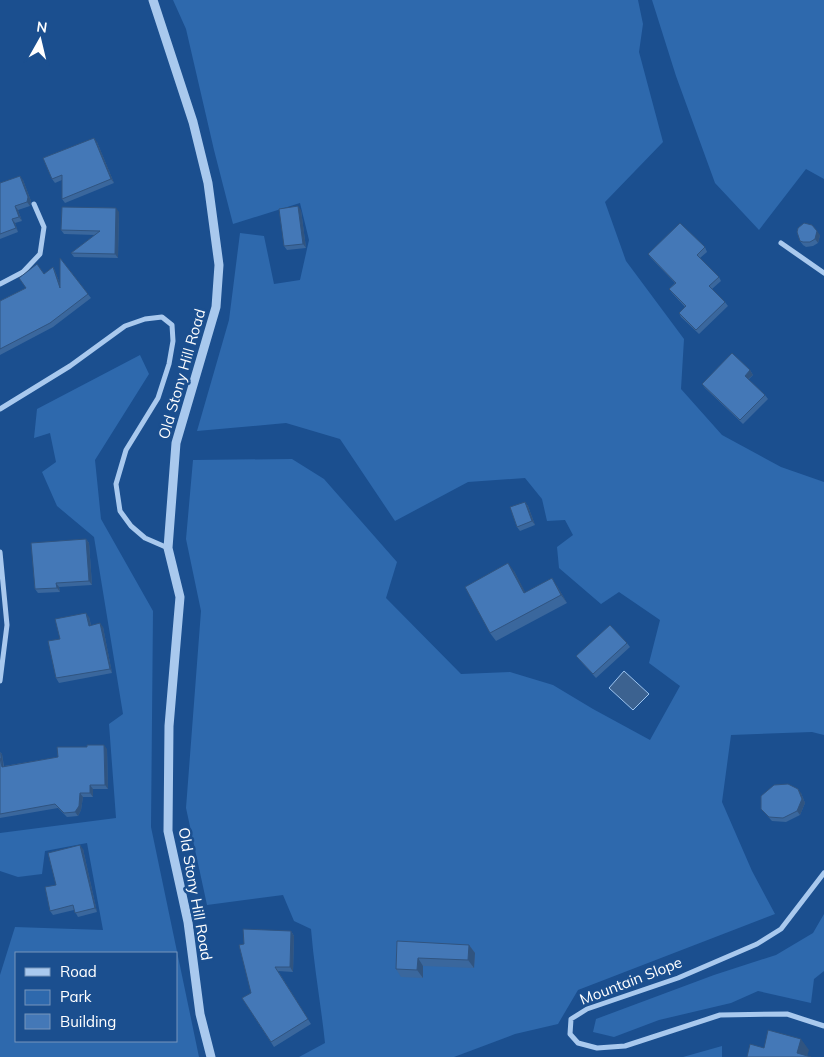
<svg xmlns="http://www.w3.org/2000/svg" width="824" height="1057" font-family="Mulish,sans-serif">
<style>
.green{fill:#2e69ad;fill-rule:evenodd}
.water{fill:#3c6290;stroke:#9cc4f0}
.lines{fill:none;stroke-linecap:round;stroke-linejoin:round}
.minor{stroke:#a9c9ee;stroke-width:5}
.tertiary{stroke:#a9c9ee;stroke-width:9}
.wall{fill:#3a679d}
.shaded-wall{fill:#305480}
.building{fill:#4478b7;stroke:#305480}
.labels{text-anchor:middle;stroke-width:5;stroke-linejoin:round;paint-order:stroke}
.street-label{font-size:15px;fill:#fff;stroke:#1b4f8f}
</style>
<rect width="100%" height="100%" fill="#1b4f8f"/>
<path class="green" d="M173 0H638L643 24 639 52 663 142 605 202 626 261 684 339 681 389 722 435 781 467 824 482V735L812 732 731 735 722 802 752 871 775 914 578 990 558 1024 515 1034 454 1057H299L325 1043C321 1005 314 967 311 929L294 921 283 895 207 905 186 808 201 611 186 539 193 460 292 459 324 479 397 562 386 598 461 674 510 672 553 685 593 709 650 740 680 686 649 663 660 620 619 592 601 604 559 568 557 547 573 535 565 520 547 521 542 499 525 478 468 482 395 521 340 439 286 423 197 431 229 320 240 233 264 236 274 284 300 280 309 240 300 203 233 224 214 150 186 29Z
M652 0H824V179L806 169 759 230 715 183 676 76Z
M140 355 149 374 95 460 101 519 153 611 151 827 199 1057H0V975L15 927 103 930 87 843 45 851 42 874 18 877 0 871V833L116 818 109 724 123 714 94 537 57 506 42 472 56 462 50 433 34 438 37 409ZM16 953H176V1041H16Z
M824 914V971L814 979 811 1003 758 991 731 1003 659 1020 614 1037 593 1032 596 1019 714 975 776 955 813 933Z
M722 1046V1057H683Z"/>
<path class="water" d="M624 671 649 694 633 710 609 688Z"/>
<g class="lines">
<path class="minor" d="M781 243 824 273
M0 284 23 272 40 254 44 227 34 204
M0 409 70 366 125 326 145 319 162 317 172 325 173 341 169 364 158 398 126 450 116 484 120 511 131 526 145 538 168 548
M0 552 7 625 0 681
M824 873 781 929 757 944 678 978 587 1009 571 1019 570 1034 578 1043 597 1048 625 1046 720 1015 787 1014 824 1026"/>
<path class="tertiary" d="M153 0 193 122 208 183 219 265 216 307 176 443 168 548 180 597 169 726 168 831 188 922 200 1014 211 1057"/>
</g>
<path class="wall" d="M97 142 114 183 65 203 62 199V180L55 183 52 179Z
M23 180 31 201 30 206 18 210 22 221 15 223 18 232 0 239V183Z
M301 210 306 248 287 250 284 246Z
M119 212 118 258 74 257 71 253 95 235 64 234 61 230Z
M820 235 818 243 813 246 806 247 803 245 800 241Z
M705 247 707 252 700 258 719 277 721 281 712 289 725 302 728 306 699 334 681 317 679 313 685 307 672 293 669 289 675 283 651 258 648 254Z
M60 258 91 298 53 327 0 355V301L26 288 53 267 55 271 60 284Z
M750 370 753 375 748 380 765 395 768 399 743 424 705 388 702 384Z
M525 502 528 506 535 525 520 531 517 527Z
M86 539 89 543 92 585 59 587 60 592 38 593 35 589Z
M514 571 525 593 557 586 567 603 496 641 490 633Z
M89 617 91 625 103 627 112 673 59 683 56 678 60 639Z
M627 643 630 647 596 678 576 656Z
M107 749 108 789H93V797H83L81 810 78 816 67 817 58 808 0 818V752L2 754 4 766Z
M801 793 805 803 800 815 786 822 772 821 761 809Z
M83 849 97 912 78 917 74 910 53 915 50 911 56 885Z
M291 931 294 936 293 972 278 971 311 1024 274 1047 242 998 251 993Z
M397 941 469 945 475 953 474 968 423 966V978L401 977 396 969Z"/>
<path class="shaded-wall" d="M94 138 97 142 114 183 111 179Z
M20 176 23 180 31 201 30 206 27 202Z
M15 206 18 210 22 221 19 217Z
M298 206 301 210 306 248 303 244Z
M116 208 119 212 118 258 115 254Z
M12 219 15 223 18 232 16 228Z
M817 231 820 235 818 243 815 239Z
M53 267 55 271 63 292 60 288Z
M750 370 753 375 747 380 745 376Z
M525 502 528 506 535 525 532 521Z
M86 539 89 543 92 585 89 581Z
M508 563 514 571 530 601 524 593Z
M552 578 557 586 567 603 561 595Z
M56 583 59 587 60 592 57 588Z
M86 613 89 617 92 630 89 626Z
M100 623 103 627 112 673 110 669Z
M104 745 107 749 108 789 105 785Z
M0 752 2 754 4 771 2 767Z
M90 785 93 789V797L90 793Z
M798 789 801 793 805 803 800 815 797 811Z
M80 793 83 797 81 810 78 816 75 812Z
M80 845 83 849 97 912 95 908Z
M291 931 294 936 293 972 290 967Z
M469 945 475 953 474 968 468 960Z
M418 958 423 966V978L417 970Z
M801 1039 809 1050 807 1057 797 1053Z"/>
<path class="building" d="M94 138 111 179 62 199V175L52 179 43 158Z
M20 176 28 197 27 202 15 206 19 217 12 219 16 228 0 234V183Z
M298 206 303 244 284 246 279 209Z
M62 207 116 208 115 254 71 253 100 231 61 230Z
M680 223 705 247 697 255 719 277 709 286 725 302 696 330 679 313 686 306 669 289 676 283 648 254Z
M804 223 812 225 817 231 815 239 810 242H803L800 241 797 232 798 228Z
M60 258 88 294 50 323 0 349V301L26 288 19 278 37 264 44 274 53 267 60 288Z
M732 353 750 370 745 376 765 395 740 420 702 384Z
M525 502 532 521 517 527 510 507Z
M86 539 89 581 56 583 57 588 35 589 31 543Z
M508 563 524 593 552 578 561 595 490 633 465 587Z
M86 613 89 626 100 623 110 669 56 678 48 641 60 639 55 619Z
M610 625 627 643 593 674 576 656Z
M87 745H104L105 785H90V793H80L79 806 75 812 64 813 55 804 0 814V758L2 767 58 757 57 747H87Z
M788 784 798 789 802 799 797 811 783 818 769 817 761 809V796L774 785Z
M80 845 95 908 75 913 73 905 50 911 45 887 56 885 48 853Z
M243 929 291 931 290 967H275L308 1019 271 1042 242 998 251 993 239 945 244 944Z
M397 941 469 945 468 960 418 958 417 970 396 969Z
M768 1030 801 1039 797 1053 811 1057H747L750 1044 764 1048Z"/>
<g class="labels">
<g class="street-label">
<text transform="translate(182 374) rotate(-74)" y="5">Old Stony Hill Road</text>
<text transform="translate(195 894) rotate(80)" y="5">Old Stony Hill Road</text>
<text transform="translate(631 981) rotate(-21)" y="5">Mountain Slope</text>
</g>
</g>
<rect x="15" y="952" width="162" height="90" fill="#1b4f8f" stroke="#7695bc"/>
<rect x="25" y="968" width="25" height="8" fill="#a9c9ee" stroke="#7695bc"/>
<text x="60" y="977" font-size="15" fill="#ffffff">Road</text>
<rect x="25" y="990" width="25" height="15" fill="#2e69ad" stroke="#7695bc"/>
<text x="60" y="1002" font-size="15" fill="#ffffff">Park</text>
<rect x="25" y="1014" width="25" height="15" fill="#4478b7" stroke="#7695bc"/>
<text x="60" y="1027" font-size="15" fill="#ffffff">Building</text>
<g transform="translate(40 40) rotate(8)" stroke="#1b4f8f" stroke-width="4" paint-order="stroke">
<path d="M0-4L9 19L0 12L-9 19Z" fill="#ffffff"/>
<text y="-8" font-size="14" font-weight="bold" text-anchor="middle" fill="#ffffff">N</text>
</g>
</svg>
